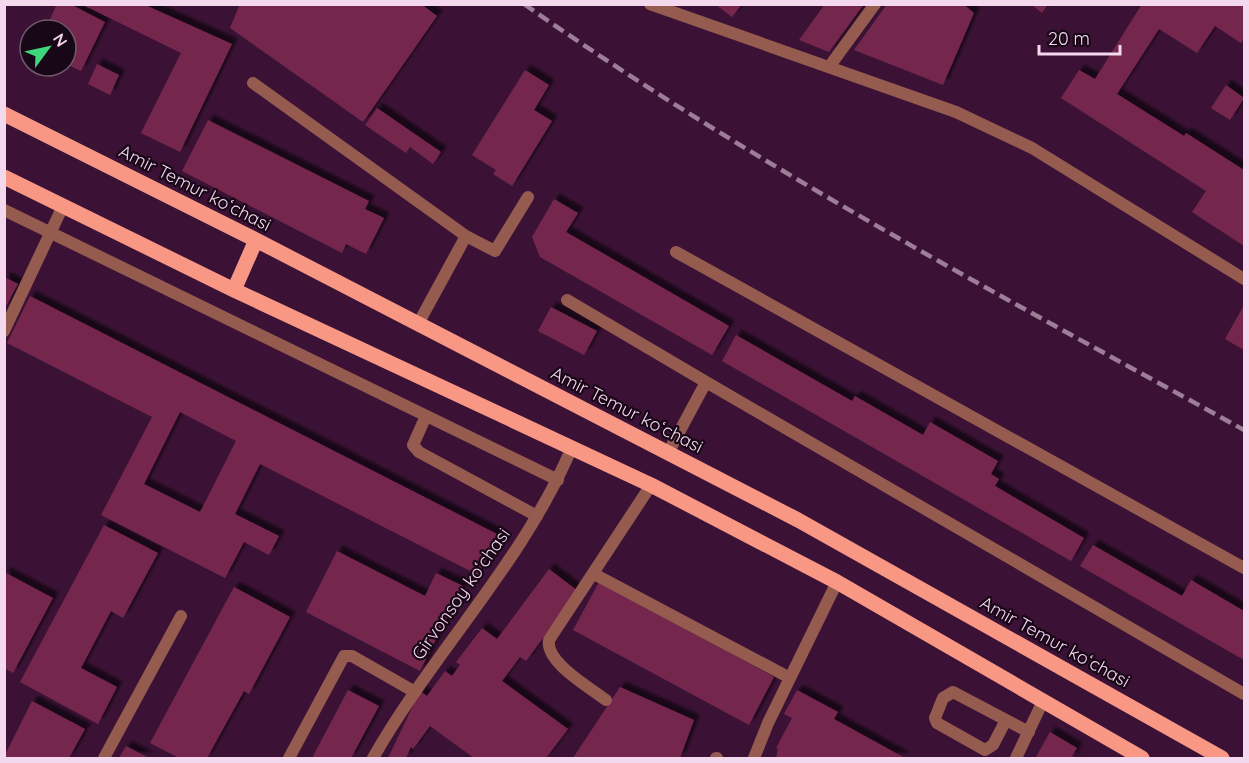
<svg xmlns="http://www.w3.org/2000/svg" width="1249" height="763" font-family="Quicksand,sans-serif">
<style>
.building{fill:#75284e;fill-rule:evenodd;filter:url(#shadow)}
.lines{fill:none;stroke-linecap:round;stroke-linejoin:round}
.lane{stroke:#955b4f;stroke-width:12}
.street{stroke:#955b4f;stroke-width:12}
.primary{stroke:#f89884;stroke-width:15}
.rail{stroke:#9e7d99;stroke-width:4.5;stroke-dasharray:12 6;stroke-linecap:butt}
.labels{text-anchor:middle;stroke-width:4.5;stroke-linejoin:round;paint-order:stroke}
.street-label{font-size:18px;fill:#f3d8ee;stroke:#180716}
</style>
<defs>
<filter id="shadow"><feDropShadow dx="5.5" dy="-5.5" stdDeviation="1.5" flood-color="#0009"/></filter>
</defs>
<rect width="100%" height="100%" fill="#3b1236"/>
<path class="building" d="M57 4H70L105 22 81 71 66 64V30H45Z
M81 4H143L232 44 180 152 141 133 181 53Z
M240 4H421L437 16 363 122 230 28Z
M715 4H742L732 17Z
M825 4H864L829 52 799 40Z
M887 4H963L974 13 943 85 854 50Z
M1031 4H1048L1042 13Z
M1142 4H1244V38L1241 43 1215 26 1197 53 1159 29 1117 94 1184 136 1186 133 1244 170V246L1192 212 1206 191 1061 98 1079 70 1095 79Z
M97 64 119 75 110 95 88 84Z
M525 70 549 85 534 110 552 121 512 186 493 174 496 170 472 155Z
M1226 85 1244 98 1230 120 1211 108Z
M377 108 441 152 433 164 410 147 406 153 365 125Z
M208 120 369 201 365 209 384 218 366 254 346 244 342 253 182 171Z
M554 199 578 213 566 232 729 326 712 355 540 257 532 237Z
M4 277 18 284 4 310Z
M30 296 499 535 478 575 260 464 235 514 279 536 269 555 244 542 225 578 101 515 152 417 7 343ZM180 412 236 441 200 512 144 484Z
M1244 305V350L1225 339Z
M551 307 597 331 584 355 538 331Z
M736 335 852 401 855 396 923 435 930 422 998 461 991 474 999 479 995 486 1084 538 1071 561 722 361Z
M104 525 158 553 123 618 111 611 81 668 117 687 98 724 20 682Z
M1093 545 1182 596 1191 580 1244 611V660L1080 566Z
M337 551 425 596 436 573 463 586 420 671 306 612Z
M549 569 578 591 526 661 520 657 502 681 568 729 546 758H474L430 726 413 749 411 747 406 758H388L420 691 427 696 445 671 452 676 460 665 456 662 482 628 497 639Z
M4 572 53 598 13 673 4 668Z
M599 582 774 677 749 725 573 630Z
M234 587 290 617 249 694 244 691 207 758H179L150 743Z
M620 687 694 720 680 758H573Z
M348 690 379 706 351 758H312Z
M797 690 838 712 834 719 905 758H776L778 749 776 748 792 718 784 714Z
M32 701 85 729 69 758 4 757Z
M1050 732 1077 748 1072 756 1077 758 1036 757Z
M126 746 149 758H119Z"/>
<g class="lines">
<path class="lane" d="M829 67 875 4
M253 83 466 236
M4 210 558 480
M676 252 1244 568
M567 300 706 382
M418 324 466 236 495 251 528 197
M4 331 63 206
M426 416 413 445 419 452 537 516
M668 453 706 382 1244 694
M594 574 790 678
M606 700C589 687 545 662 549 640L651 485
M1006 720 993 745 985 750 937 723 935 718 943 698 953 692 1029 732
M104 758 181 616
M289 758 344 656H352L415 692
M716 758H717
M754 758 768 723 837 582"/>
<path class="street" d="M650 4 956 112 1032 148 1244 279
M373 758C434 651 524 561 572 447
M1016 758 1043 701"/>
<path class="primary" d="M4 114 256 240 798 520 1222 758
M4 177 234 290 651 485 837 582 1142 758
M234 290 256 240"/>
<path class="rail" d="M524 4C753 165 1000 295 1244 430"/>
</g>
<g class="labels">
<g class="street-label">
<text transform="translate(195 188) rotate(27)" y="6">Amir Temur koʻchasi</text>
<text transform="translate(627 410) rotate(27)" y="6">Amir Temur koʻchasi</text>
<text transform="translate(461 594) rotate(-55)" y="6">Girvonsoy koʻchasi</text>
<text transform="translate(1055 642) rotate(29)" y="6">Amir Temur koʻchasi</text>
</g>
</g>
<rect width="1249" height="763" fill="none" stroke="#f3d8ee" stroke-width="12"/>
<g transform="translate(48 48) rotate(57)"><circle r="28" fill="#180716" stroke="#705b6c" stroke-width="1.5"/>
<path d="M0-4.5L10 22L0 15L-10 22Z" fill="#3dd77e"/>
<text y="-9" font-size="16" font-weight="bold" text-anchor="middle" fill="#f3d8ee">N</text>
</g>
<path d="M1039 45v9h81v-9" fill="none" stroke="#f3d8ee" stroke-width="3"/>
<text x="1048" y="45" font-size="18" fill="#f3d8ee" stroke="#180716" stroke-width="4.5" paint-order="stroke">20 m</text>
</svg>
